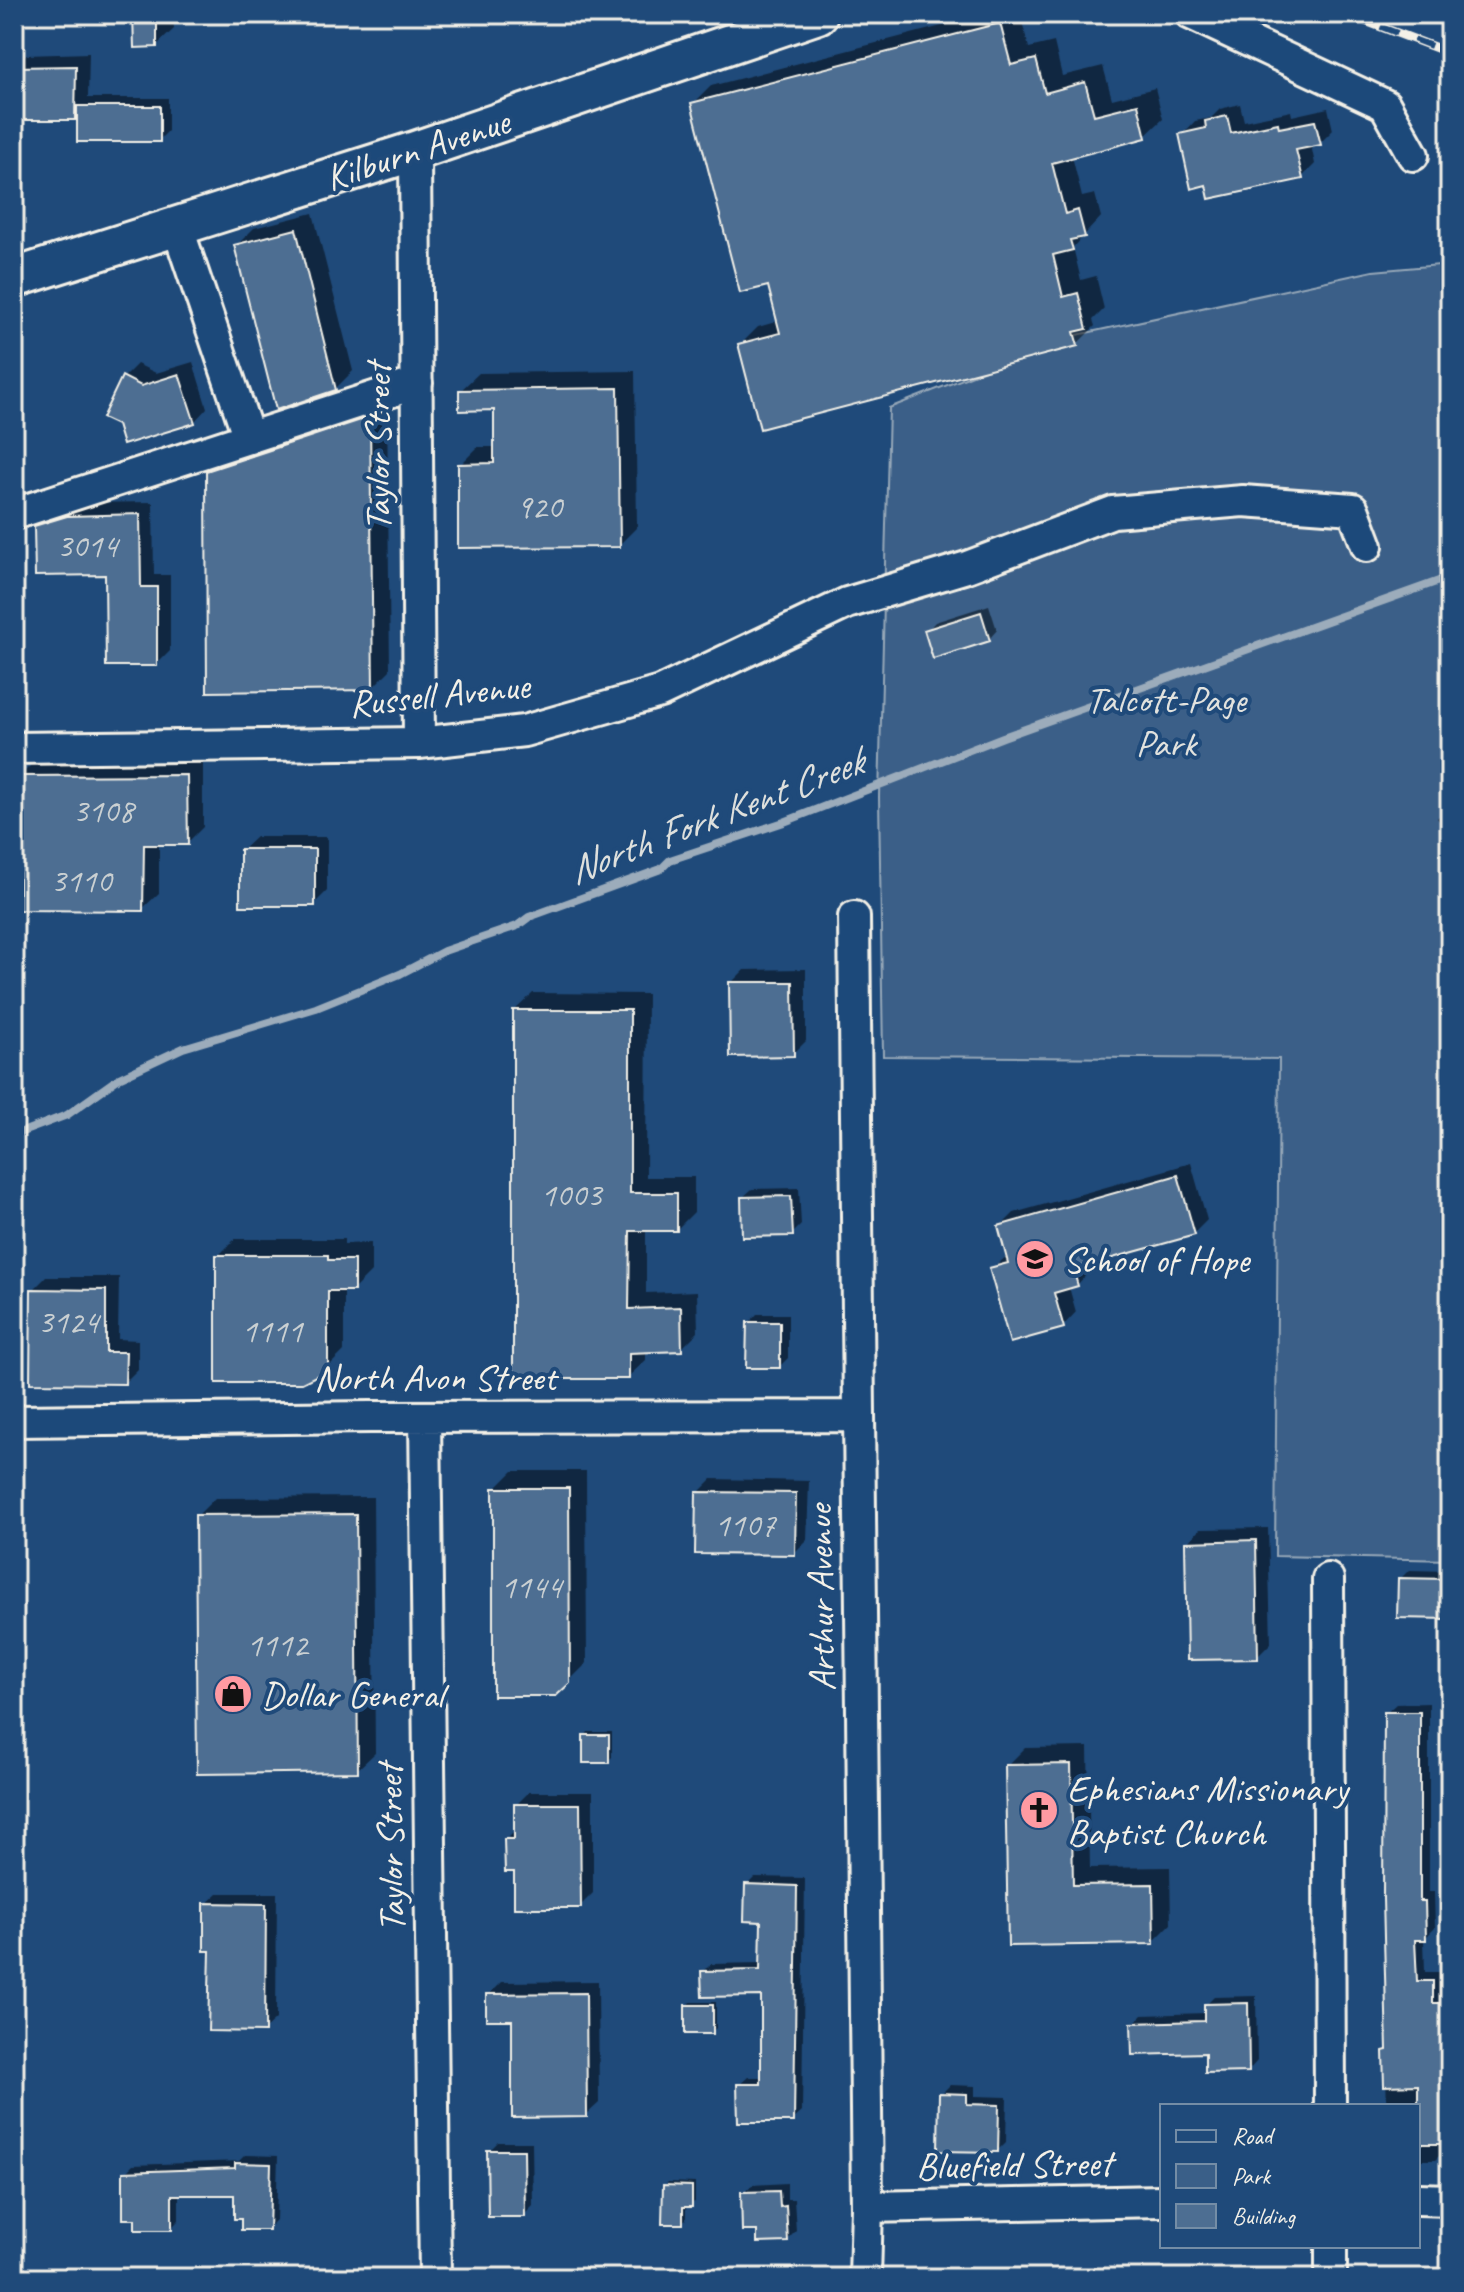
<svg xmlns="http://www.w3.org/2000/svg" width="1464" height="2292" font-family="Caveat,sans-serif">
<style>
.green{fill:#3a5f88;stroke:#97a8b8;stroke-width:2}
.shadow{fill:#0007}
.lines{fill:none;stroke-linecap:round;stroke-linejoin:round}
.stream{stroke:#9cacbb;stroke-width:8}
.building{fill:#4d6e92;stroke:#f4f1e8;stroke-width:2}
.minor-casing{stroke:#f4f1e8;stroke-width:36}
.major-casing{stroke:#f4f1e8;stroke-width:44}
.minor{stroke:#1f4a7a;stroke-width:30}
.major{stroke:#1f4a7a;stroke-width:38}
.rail-casing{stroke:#f4f1e8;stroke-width:9}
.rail{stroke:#1f4a7a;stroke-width:6;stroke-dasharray:18;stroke-linecap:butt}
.labels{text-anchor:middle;stroke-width:8;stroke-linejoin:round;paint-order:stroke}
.number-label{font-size:34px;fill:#cad0d2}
.street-label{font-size:38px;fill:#f4f1e8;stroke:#1f4a7a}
.park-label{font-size:38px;fill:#e1e2de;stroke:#1f4a7a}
.poi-label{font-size:38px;fill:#f4f1e8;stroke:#1f4a7a;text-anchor:start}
.water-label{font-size:40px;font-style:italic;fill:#dee0dd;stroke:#1f4a7a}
</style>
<rect width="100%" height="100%" fill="#1f4a7a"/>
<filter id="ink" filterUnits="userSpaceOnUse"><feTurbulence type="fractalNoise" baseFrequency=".0125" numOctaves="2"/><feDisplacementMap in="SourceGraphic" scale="16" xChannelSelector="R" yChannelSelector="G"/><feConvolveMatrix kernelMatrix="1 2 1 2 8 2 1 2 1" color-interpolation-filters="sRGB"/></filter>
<g filter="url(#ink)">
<path class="green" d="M1450 264V1560L1275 1556 1279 1059 883 1056 879 797 889 408 1072 336 1373 271Z"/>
<path class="shadow" d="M136 14H173L174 29 157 45Z
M988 14H1020L1029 48 1054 42 1062 76 1103 66 1112 99 1155 88 1163 119 1145 136 1072 156 1082 197 1095 194 1101 217 1073 247 1081 280 1096 276 1104 309 1093 320 1095 326 1077 344 740 345 758 327 779 321 769 283 693 104 711 86Z
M89 53 88 98H168V131L159 140 79 112 74 118H14V66L26 55Z
M1240 104 1244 121 1291 111 1292 116 1328 108 1333 130 1320 143 1311 145 1315 164 1302 177 1208 183 1182 135 1195 121 1211 118 1220 109Z
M313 213 353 371 335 389 236 246 254 228Z
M193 362 207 408 194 422 123 378 137 364 156 373Z
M635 371 637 527 619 545 460 465 478 447H496V408L461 390 479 373Z
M387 401 390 670 372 688 208 471 226 453Z
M153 502 154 575H170V651L157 664 107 573 36 527 50 514 82 503Z
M989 605 997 630 989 639 927 631 935 622Z
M36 760H203V827L187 843H159V893L142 909 20 776Z
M1450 806V835L1437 818Z
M256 837H327V891L314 904 242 850Z
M806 969V1041L793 1054 731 983 744 970Z
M533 993 647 994 646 1177H694V1212L677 1229H646V1293L697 1291 698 1332 681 1349 646 1351V1360L628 1377 515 1010Z
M1191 1163 1207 1220 1194 1233 1088 1263 1090 1271 1077 1285 1069 1287 1076 1312 1063 1326 992 1269 1008 1255 1000 1227 1014 1213Z
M799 1188 801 1225 792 1234 743 1197 752 1189Z
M235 1239H344V1244L371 1243V1272L354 1289H344V1351L327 1368 218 1256Z
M46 1277H119L118 1339 138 1340V1369L125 1382 33 1290Z
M757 1314H788V1358L780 1366 749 1323Z
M513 1471H586L587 1663 568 1682 495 1489Z
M712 1479 809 1481 807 1540 794 1553 698 1493Z
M373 1497 375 1753 357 1770 197 1516 215 1498Z
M1268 1528 1271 1643 1257 1657 1187 1543 1200 1529Z
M1409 1570 1450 1571V1616L1400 1579Z
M1429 1703V1892H1434L1435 1928 1424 1939 1425 1972H1441L1442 1994H1450V2142H1444V2151L1435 2160H1418V2106H1387L1385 2051 1389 2047 1386 1713 1396 1704Z
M588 1732H612V1757L608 1761 585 1736Z
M1088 1747 1090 1868 1170 1867 1171 1924 1153 1942 1010 1944 1007 1766 1025 1748Z
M529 1792H593V1893L580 1906 516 1870 506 1840 516 1830V1805Z
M755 1877 805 1878 802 2112 793 2120 739 2085 748 2077H763V1994L703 1972 711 1964 762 1963 763 1920 747 1885Z
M218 1893H277L276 2019 264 2030 206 1904Z
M598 1981 599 2103 586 2115 514 2018 488 1995 501 1982Z
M1256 1996 1257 2061 1249 2070 1207 2051 1133 2024 1142 2015 1206 2013V2005L1214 1997Z
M690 2002H716V2028L712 2032 687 2006Z
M950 2085 975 2086V2096L1007 2097 1006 2142 998 2150 941 2094Z
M498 2142H532L533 2206 524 2215 489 2151Z
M245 2155 278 2156 276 2220 268 2228 236 2193H179V2220L171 2228 137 2217 125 2173 133 2165 239 2161Z
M668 2182 695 2183V2202L686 2205V2219L682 2222 665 2186Z
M787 2183V2199H794L796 2231 787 2240 759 2229 743 2193 752 2185Z"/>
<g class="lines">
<path class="stream" d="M14 1135 67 1115 119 1078 183 1048 316 1008 400 974 444 951 517 926 529 917 661 869 670 860 784 822 1003 737 1450 577"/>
</g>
<path class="building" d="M133 14H157V47L134 48Z
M1000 23 1011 65 1036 59 1045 93 1085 82 1094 115 1138 104 1146 138 1052 163 1065 214 1078 210 1085 237 1070 240 1073 250 1053 255 1063 297 1078 293 1087 329 1074 332 1078 346 760 429 738 344 780 333 768 286 740 293 691 103Z
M76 66 75 120H14V67Z
M77 106H160V142H77Z
M1227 116 1231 133 1278 123 1279 128 1315 121 1321 145 1296 150 1303 179 1209 199 1206 185 1191 189 1179 134 1206 128 1205 121Z
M296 229 336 390 276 410 234 245Z
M179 374 195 423 123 445 117 425 102 418 122 376 141 386Z
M618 388 620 547 458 548V464L494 463V410L459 411V390Z
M370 417 373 690 207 692 206 471Z
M140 514 141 587H157V666H106L105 575 35 576 34 526 67 516Z
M981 612 990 641 933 659 924 630Z
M187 775 188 845H144L143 911 19 910 18 776Z
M240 849H315V906H240Z
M729 982H793L794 1056 730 1057Z
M513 1010H630V1193H677V1231H630L629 1309 681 1307 682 1351 629 1353V1379H513Z
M1178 1175 1195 1235 1073 1269 1078 1286 1054 1293 1064 1328 1010 1343 989 1268 1008 1263 998 1226Z
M791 1196 793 1236 742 1237 741 1197Z
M216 1255H328V1260H354V1291H328V1370L302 1383H216Z
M31 1289 106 1290V1352H126L125 1384 30 1383Z
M747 1322H780V1368H746Z
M493 1488H569L570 1683 556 1696H493Z
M696 1492 796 1493 795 1555 695 1554Z
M356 1514 358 1772 197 1774 195 1515Z
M1256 1540 1258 1659 1187 1660 1185 1542Z
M1398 1578 1450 1579V1619L1397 1618Z
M1384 1712H1420V1901H1425L1426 1940H1415L1417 1981H1433V2003H1450V2029H1447L1450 2144H1418V2085L1384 2086 1383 2051 1387 2050 1383 1899Z
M583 1735H609V1763H583Z
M1071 1764 1073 1885 1153 1884 1154 1944 1008 1946 1005 1765Z
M514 1804H580L581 1908H514V1872H505L504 1839H514Z
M745 1884 797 1886 794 2122H738L737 2084H761V1996L702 1997 701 1971 760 1970 761 1922 744 1921Z
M204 1903 266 1904 265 2032 208 2031 210 1951H204Z
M586 1993 587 2117 512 2118V2020H486V1994Z
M1248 2003 1249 2072 1205 2073V2053L1132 2055 1131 2023 1204 2021V2004Z
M685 2005H713V2034H685Z
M939 2093 967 2094V2104L999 2105 998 2152 938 2151Z
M487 2150H524L525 2217H488Z
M235 2163 271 2164 269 2230H241V2219H234V2195H172V2230H135V2219H123V2172L235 2168Z
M663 2185 692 2186V2207H683V2224H662Z
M779 2191 780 2207 786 2206 788 2242 757 2243V2231H742L741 2192Z"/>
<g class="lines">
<g class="minor-casing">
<path id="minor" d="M1191 14 1385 105 1413 155
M415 151 419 743
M177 226 249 438
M14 514 417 383
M14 748 419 743 524 731 660 692 847 603 967 567 1113 512 1243 501 1353 509 1367 546
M854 917 867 2207 865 2278
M425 1417 435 2278
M14 1421 370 1417 857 1416
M1328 1579 1330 2106
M1418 2199 1450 2200
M867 2207 1162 2201
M1331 2246V2278"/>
</g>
<g class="major-casing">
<path id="major" d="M14 278 415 151 818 14"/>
</g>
<use href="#minor" class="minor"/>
<use href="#major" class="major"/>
<g class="rail-casing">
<path id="rail" d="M1347 14 1450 53"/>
</g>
<use href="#rail" class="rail"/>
</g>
</g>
<defs>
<g id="school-disc" transform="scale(2)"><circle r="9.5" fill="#ff9aa2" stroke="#1f4a7a"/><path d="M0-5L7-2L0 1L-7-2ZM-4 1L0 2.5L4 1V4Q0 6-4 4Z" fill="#111"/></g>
<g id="shop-disc" transform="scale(2)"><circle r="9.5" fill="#ff9aa2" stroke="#1f4a7a"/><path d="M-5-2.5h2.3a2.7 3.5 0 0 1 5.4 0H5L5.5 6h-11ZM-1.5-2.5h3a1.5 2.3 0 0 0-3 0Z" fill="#111"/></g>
<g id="church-disc" transform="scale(2)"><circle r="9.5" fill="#ff9aa2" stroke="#1f4a7a"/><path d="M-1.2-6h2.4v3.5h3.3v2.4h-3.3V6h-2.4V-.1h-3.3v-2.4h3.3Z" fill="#111"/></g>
</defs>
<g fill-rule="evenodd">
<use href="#school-disc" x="1035" y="1259"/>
<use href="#shop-disc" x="233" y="1694"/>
<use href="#church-disc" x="1039" y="1810"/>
</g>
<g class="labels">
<g class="number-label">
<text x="539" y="518">920</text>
<text x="87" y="557">3014</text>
<text x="103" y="822">3108</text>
<text x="81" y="892">3110</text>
<text x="571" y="1206">1003</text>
<text x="68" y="1333">3124</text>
<text x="272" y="1342">1111</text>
<text x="745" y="1536">1107</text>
<text x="531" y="1598">1144</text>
<text x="277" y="1656">1112</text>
</g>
<g class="street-label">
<text transform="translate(417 149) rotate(-18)" y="13">Kilburn Avenue</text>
<text transform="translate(377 447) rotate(-90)" y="13">Taylor Street</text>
<text transform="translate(439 694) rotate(-6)" y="13">Russell Avenue</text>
<text x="435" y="1390">North Avon Street</text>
<text transform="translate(820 1598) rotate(-91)" y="13">Arthur Avenue</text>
<text transform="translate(390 1848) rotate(-91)" y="13">Taylor Street</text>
<text transform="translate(1014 2164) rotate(-1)" y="13">Bluefield Street</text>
</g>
<g class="park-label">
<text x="1166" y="712">Talcott-Page<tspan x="1166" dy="44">Park</tspan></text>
</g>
<g class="poi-label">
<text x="1063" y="1272">School of Hope</text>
<text x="261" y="1707">Dollar General</text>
<text x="1067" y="1801">Ephesians Missionary<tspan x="1067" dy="44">Baptist Church</tspan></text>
</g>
<g class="water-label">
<text transform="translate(715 815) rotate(-21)" y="14">North Fork Kent Creek</text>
</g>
</g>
<rect width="1464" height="2292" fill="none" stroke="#1f4a7a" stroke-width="48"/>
<rect x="24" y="24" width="1416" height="2244" fill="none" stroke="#f4f1e8" stroke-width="3" filter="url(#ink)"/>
<rect x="1160" y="2104" width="260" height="144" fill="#1f4a7a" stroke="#748da6" stroke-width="2"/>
<rect x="1176" y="2130" width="40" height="12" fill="#1f4a7a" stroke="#748da6" stroke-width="2"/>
<text x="1232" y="2144" font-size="24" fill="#f4f1e8">Road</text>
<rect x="1176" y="2164" width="40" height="24" fill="#3a5f88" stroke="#748da6" stroke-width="2"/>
<text x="1232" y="2184" font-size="24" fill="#f4f1e8">Park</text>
<rect x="1176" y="2204" width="40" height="24" fill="#4d6e92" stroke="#748da6" stroke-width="2"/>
<text x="1232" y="2224" font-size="24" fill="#f4f1e8">Building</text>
</svg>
